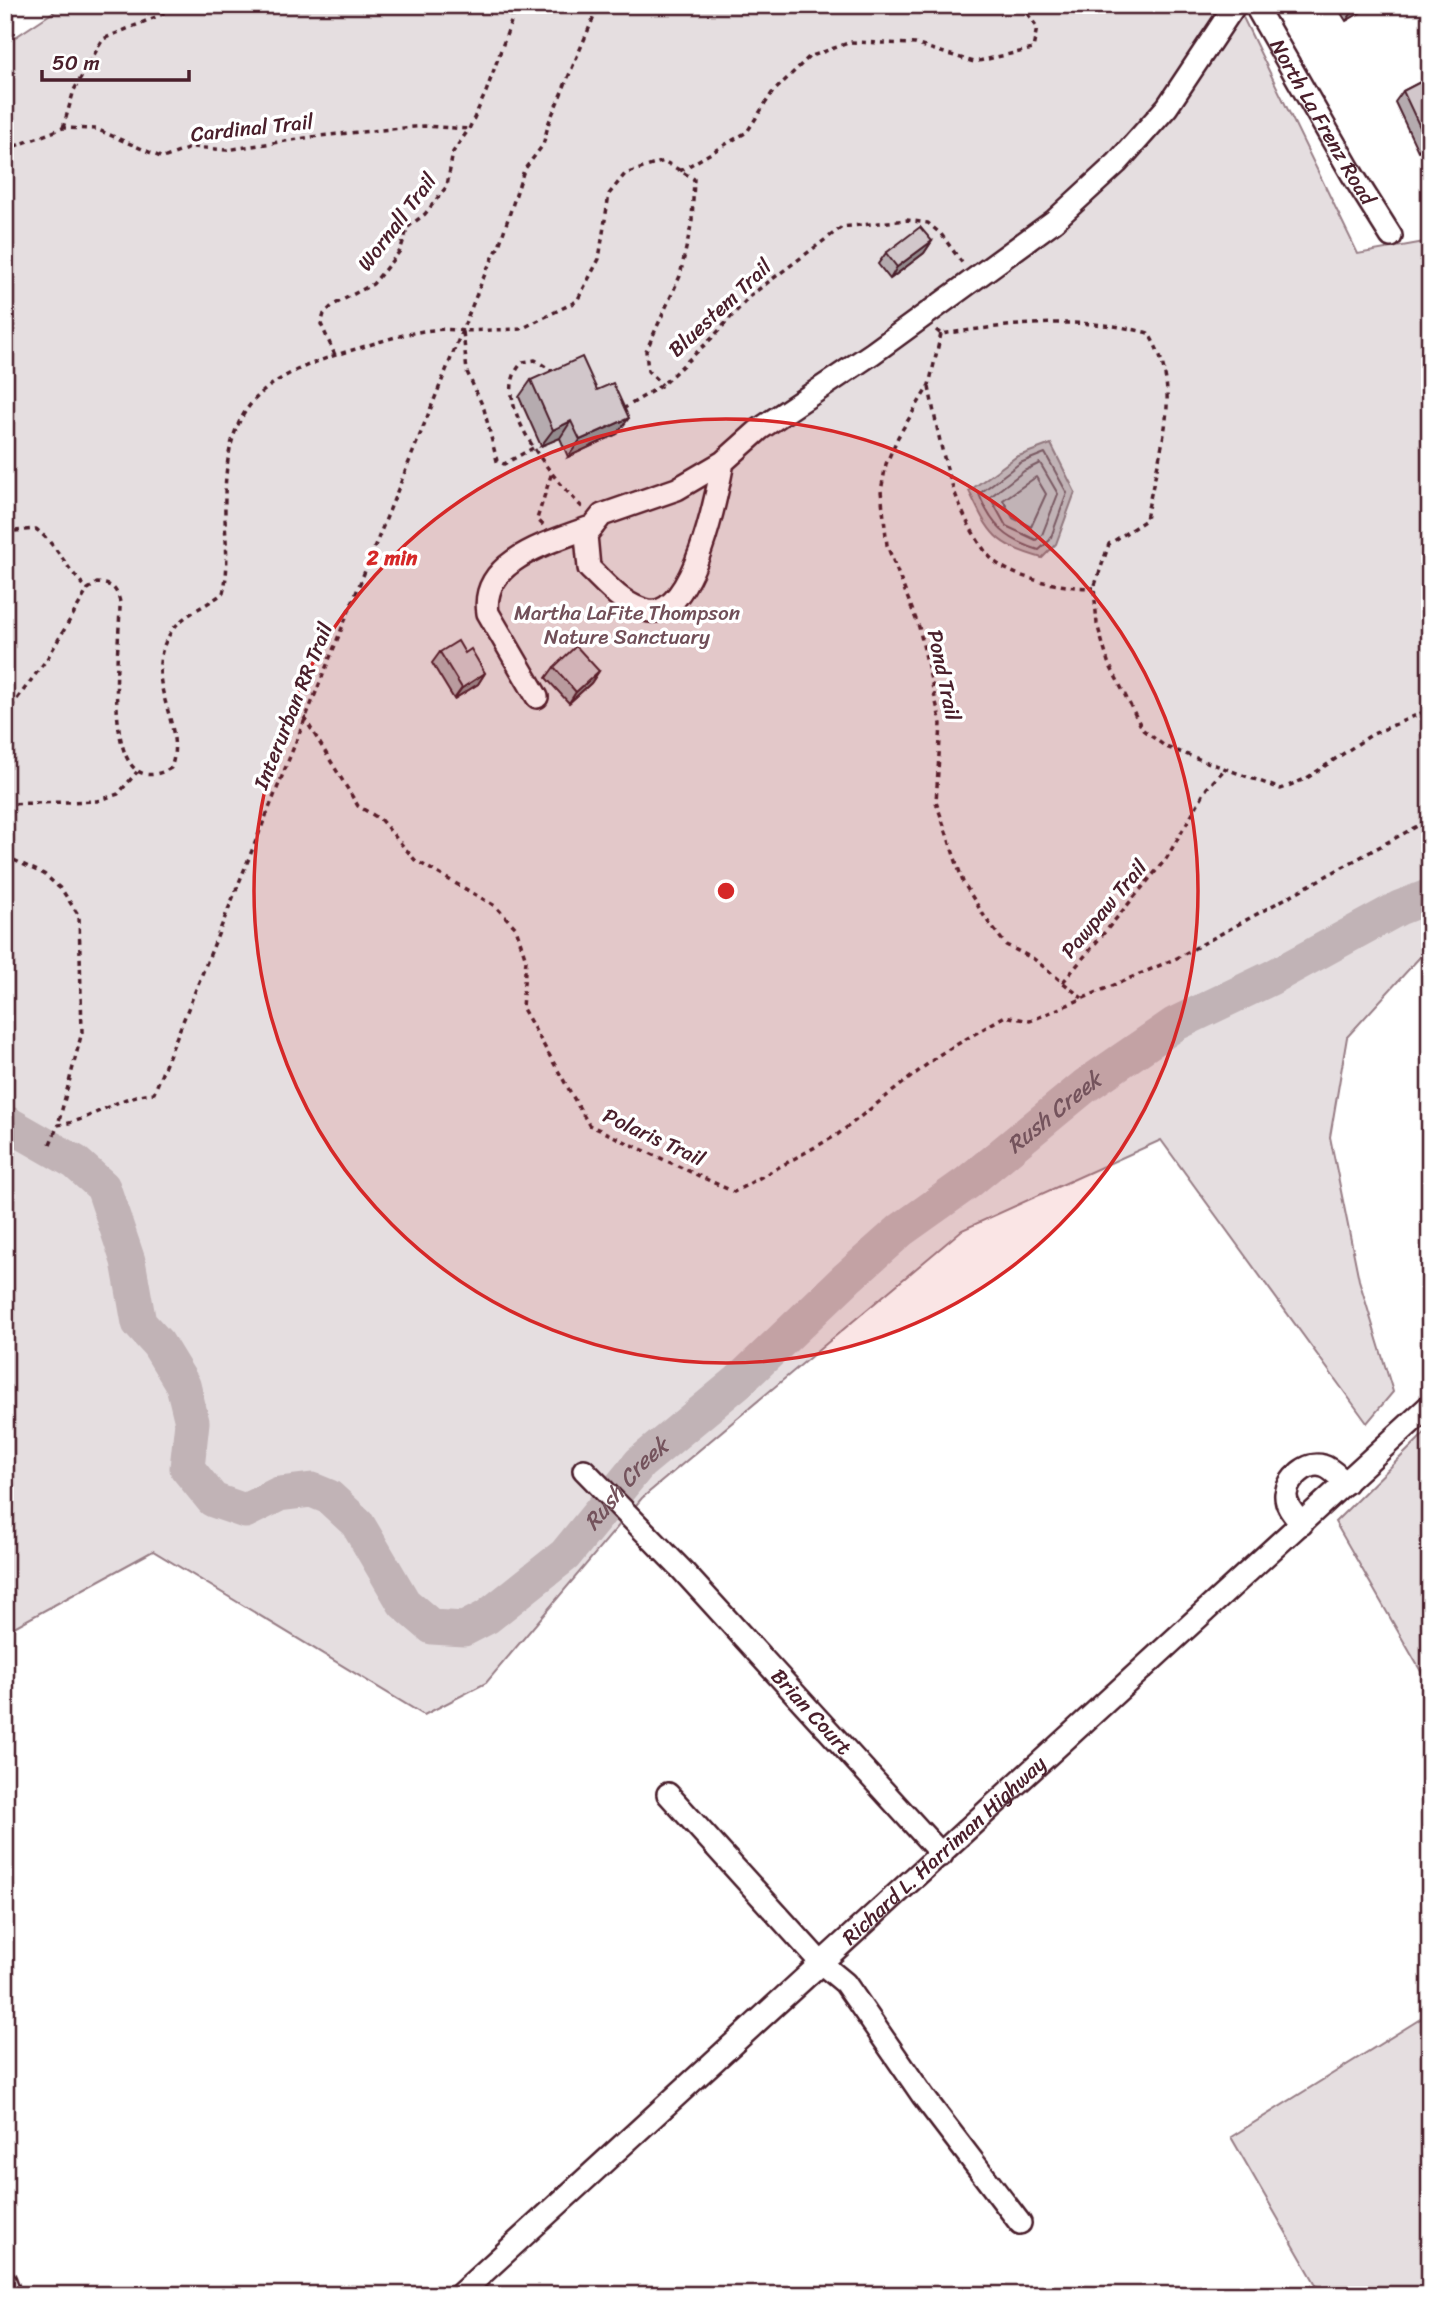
<svg xmlns="http://www.w3.org/2000/svg" width="1435" height="2300" font-family="Sriracha,sans-serif">
<style>
.green{fill:#e5dee0;stroke:#987e86;stroke-width:2}
.water{fill:#c1b3b6;stroke:#91787e;stroke-width:2}
.lines{fill:none;stroke-linecap:round;stroke-linejoin:round}
.shore{stroke:#7a5a63;stroke-width:2}
.river{stroke:#c1b3b6;stroke-width:35}
.minor-casing{stroke:#4a1f2b;stroke-width:26}
.path{stroke:#4a1f2b;stroke-width:3.5;stroke-dasharray:5 5;stroke-linecap:butt}
.minor{stroke:#fff;stroke-width:21}
.wall{fill:#b5abaf;stroke:#4a1f2b;stroke-width:2}
.shaded-wall{fill:#938b8e;stroke:#4a1f2b;stroke-width:2}
.building{fill:#d2c7cb;stroke:#4a1f2b;stroke-width:2}
.ring{fill:none;stroke:#d62828;stroke-width:3.5}
.labels{text-anchor:middle;stroke-width:7;stroke-linejoin:round;paint-order:stroke}
.street-label{font-size:21px;fill:#4a1f2b;stroke:#fff}
.park-label{font-size:21px;fill:#714f58;stroke:#fff}
.water-label{font-size:23px;font-style:italic;fill:#74535c;stroke:#fff}
.centre{fill:#d62828;stroke:#fff;stroke-width:3.5}
.ring-label{font-size:21px;text-anchor:middle;font-weight:bold;fill:#d62828;stroke:#fff;stroke-width:7;stroke-linejoin:round;paint-order:stroke}
</style>
<rect width="100%" height="100%" fill="#fff"/>
<filter id="ink" filterUnits="userSpaceOnUse"><feTurbulence type="fractalNoise" baseFrequency=".0143" numOctaves="2"/><feDisplacementMap in="SourceGraphic" scale="14" xChannelSelector="R" yChannelSelector="G"/><feConvolveMatrix kernelMatrix="1 2 1 2 8 2 1 2 1" color-interpolation-filters="sRGB"/></filter>
<g filter="url(#ink)">
<path class="green" d="M64 5H1237L1358 254 1430 241V946L1347 1037 1330 1137 1359 1280 1393 1392 1367 1423 1161 1140 962 1230 642 1498 486 1683 424 1715 153 1551 5 1632V44Z
M1430 1428V1687L1335 1522Z
M1430 2013V2295H1322L1231 2137Z"/>
<path class="water" d="M1051 444 1075 492 1056 544 1042 558C994 544 990 535 969 491L1016 457Z"/>
<g class="lines">
<path class="shore" d="M1045 453 1067 493 1050 540 1039 550C1006 540 991 525 979 494L1020 463Z
M1040 463 1058 494 1042 535 1036 540 1006 526 990 497 1024 471Z
M1036 477 1046 494 1031 527 1013 518 1003 500Z"/>
<path class="river" id="s1" d="M5 1122 75 1162 103 1187 128 1261 139 1323 158 1344 183 1385 192 1422 187 1468 213 1500 245 1511 279 1494 312 1490 329 1497 357 1523 404 1603 432 1627 464 1629 487 1617 565 1555 640 1463 739 1381 847 1278 901 1230 967 1183 1085 1086 1175 1024 1271 978 1399 908 1430 896"/>
<g class="minor-casing">
<g id="minor">
<path id="s2" d="M1255 5 1352 174 1391 236"/>
<path d="M723 462C717 494 693 618 649 611 624 607 606 584 589 568L586 535 602 515 677 489 723 462 760 429 873 353 1054 221 1117 163 1167 107 1235 5"/>
<path d="M537 697 488 613C479 559 555 541 593 526"/>
<path id="s3" d="M584 1470 682 1570 942 1855"/>
<path d="M1302 1524C1295 1515 1285 1506 1286 1494 1288 1479 1307 1461 1323 1466 1331 1468 1340 1478 1346 1483"/>
<path d="M668 1794 822 1964 845 1983 923 2096 1020 2223"/>
<path d="M5 2281 10 2295"/>
<path id="s4" d="M459 2295 1430 1405"/>
</g>
</g>
<path class="path" d="M63 128 74 90 103 39 184 5
M5 150 63 128 96 129 163 158 193 147 227 150 318 136 424 126 469 129
M680 171 747 132 772 93 809 57 851 42 915 44 974 62 1033 49 1037 27 1021 5
M936 330 941 334C1007 325 1083 315 1148 333 1187 392 1156 456 1146 520L1109 544 1094 588 1097 624 1108 662 1143 730 1166 747 1281 789 1307 778 1371 735 1430 709
M941 334 929 385 898 437 886 464 881 491 887 545 919 627 941 724 936 802 963 882 986 919 1006 945 1034 959 1082 998
M335 355 321 324 324 314 333 305 373 284 400 251 408 227 425 214 447 186 453 152 469 129 486 92 517 5
M554 372 535 360 523 362C484 398 556 482 583 508
M929 387C940 444 951 507 988 555 1007 579 1065 588 1094 588
M623 409 662 385 713 337 751 295 842 227 907 220 928 223 941 234 963 264
M533 448 504 464 497 461 484 409 467 372 463 331 521 329 577 301 599 259 609 194 625 174 664 161 694 179 692 221 680 276 646 351 648 371 662 385
M543 525 537 519 552 472
M5 532 36 529C59 547 67 571 88 589
M5 715 47 659 88 589 97 583C112 584 116 587 120 602 121 637 95 810 171 768 188 721 136 678 174 628 186 613 208 605 223 593 230 567 225 541 225 514 223 412 252 380 349 351 384 341 426 324 463 331
M304 717 358 806 380 819 415 860 495 906 516 928 526 960 522 1007 589 1125 734 1192 837 1135 939 1055 1005 1016 1030 1021 1177 958 1430 819
M5 804 97 801 118 794 137 772
M5 856 44 874 62 890 79 916 82 1032 58 1125
M1063 982 1166 859 1207 788 1224 770
M50 1144 58 1125C92 1121 118 1095 154 1093L487 269 499 246 524 170 543 145 549 122 599 5"/>
<use href="#minor" class="minor"/>
</g>
<path class="wall" d="M1336 5H1373L1346 21Z
M1430 77V145L1418 151 1395 102 1403 91Z
M932 241 924 253 890 279 878 264 886 253Z
M531 380 617 434 568 457 560 438 541 446 519 397Z
M440 652 465 653 485 673 478 684 454 699 432 663Z
M554 667 599 671 591 683 569 703 546 678Z"/>
<path class="shaded-wall" d="M1362 5H1373L1346 21 1354 10Z
M1430 138V145L1418 151 1426 140Z
M932 241 924 253 890 279 897 267Z
M629 418 617 434 568 457 580 440Z
M571 421 560 438 541 446 553 430Z
M599 671 591 683 569 703 576 692Z
M485 673 478 684 454 699 462 688Z"/>
<path class="building" d="M1351 5H1362L1354 10Z
M1430 77V138L1426 140 1403 91Z
M920 227 932 241 897 267 886 253Z
M582 357 597 390 613 383 629 418 580 440 571 421 553 430 531 380Z
M458 641 465 653 471 649 485 673 462 688 440 652Z
M576 646 599 671 576 692 554 667Z"/>
</g>
<circle cx="726" cy="891" r="472" fill="#d62828" fill-opacity=".12"/>
<circle class="ring" cx="726" cy="891" r="472"/>
<g class="labels">
<g class="street-label">
<text dy="7" stroke="none"><textPath href="#s2" startOffset="135">North La Frenz Road</textPath></text>
<text transform="translate(252 128) rotate(-6)" y="7">Cardinal Trail</text>
<text transform="translate(397 222) rotate(-53)" y="7">Wornall Trail</text>
<text transform="translate(720 308) rotate(-43)" y="7">Bluestem Trail</text>
<text transform="translate(944 675) rotate(78)" y="7">Pond Trail</text>
<text transform="translate(293 706) rotate(-68)" y="7">Interurban RR Trail</text>
<text transform="translate(1104 909) rotate(-50)" y="7">Pawpaw Trail</text>
<text transform="translate(654 1137) rotate(25)" y="7">Polaris Trail</text>
<text dy="7" stroke="none"><textPath href="#s3" startOffset="332">Brian Court</textPath></text>
<text dy="7" stroke="none"><textPath href="#s4" startOffset="658">Richard L. Harriman Highway</textPath></text>
</g>
<g class="park-label">
<text x="627" y="620">Martha LaFite Thompson<tspan x="627" dy="24">Nature Sanctuary</tspan></text>
</g>
<g class="water-label">
<text dy="8" stroke="none"><textPath href="#s1" startOffset="1572">Rush Creek</textPath></text>
<text dy="8" stroke="none"><textPath href="#s1" startOffset="1004">Rush Creek</textPath></text>
</g>
</g>
<circle cx="726" cy="891" r="10" class="centre"/>
<g class="ring-label">
<text x="392" y="565">2 min</text>
</g>
<rect width="1435" height="2300" fill="none" stroke="#fff" stroke-width="28"/>
<rect x="14" y="14" width="1407" height="2272" fill="none" stroke="#4a1f2b" stroke-width="2.5" filter="url(#ink)"/>
<path d="M42 70v10h147v-10" fill="none" stroke="#4a1f2b" stroke-width="3.5"/>
<text x="52" y="70" font-size="21" fill="#4a1f2b" stroke="#ffffff" stroke-width="5" paint-order="stroke">50 m</text>
</svg>
